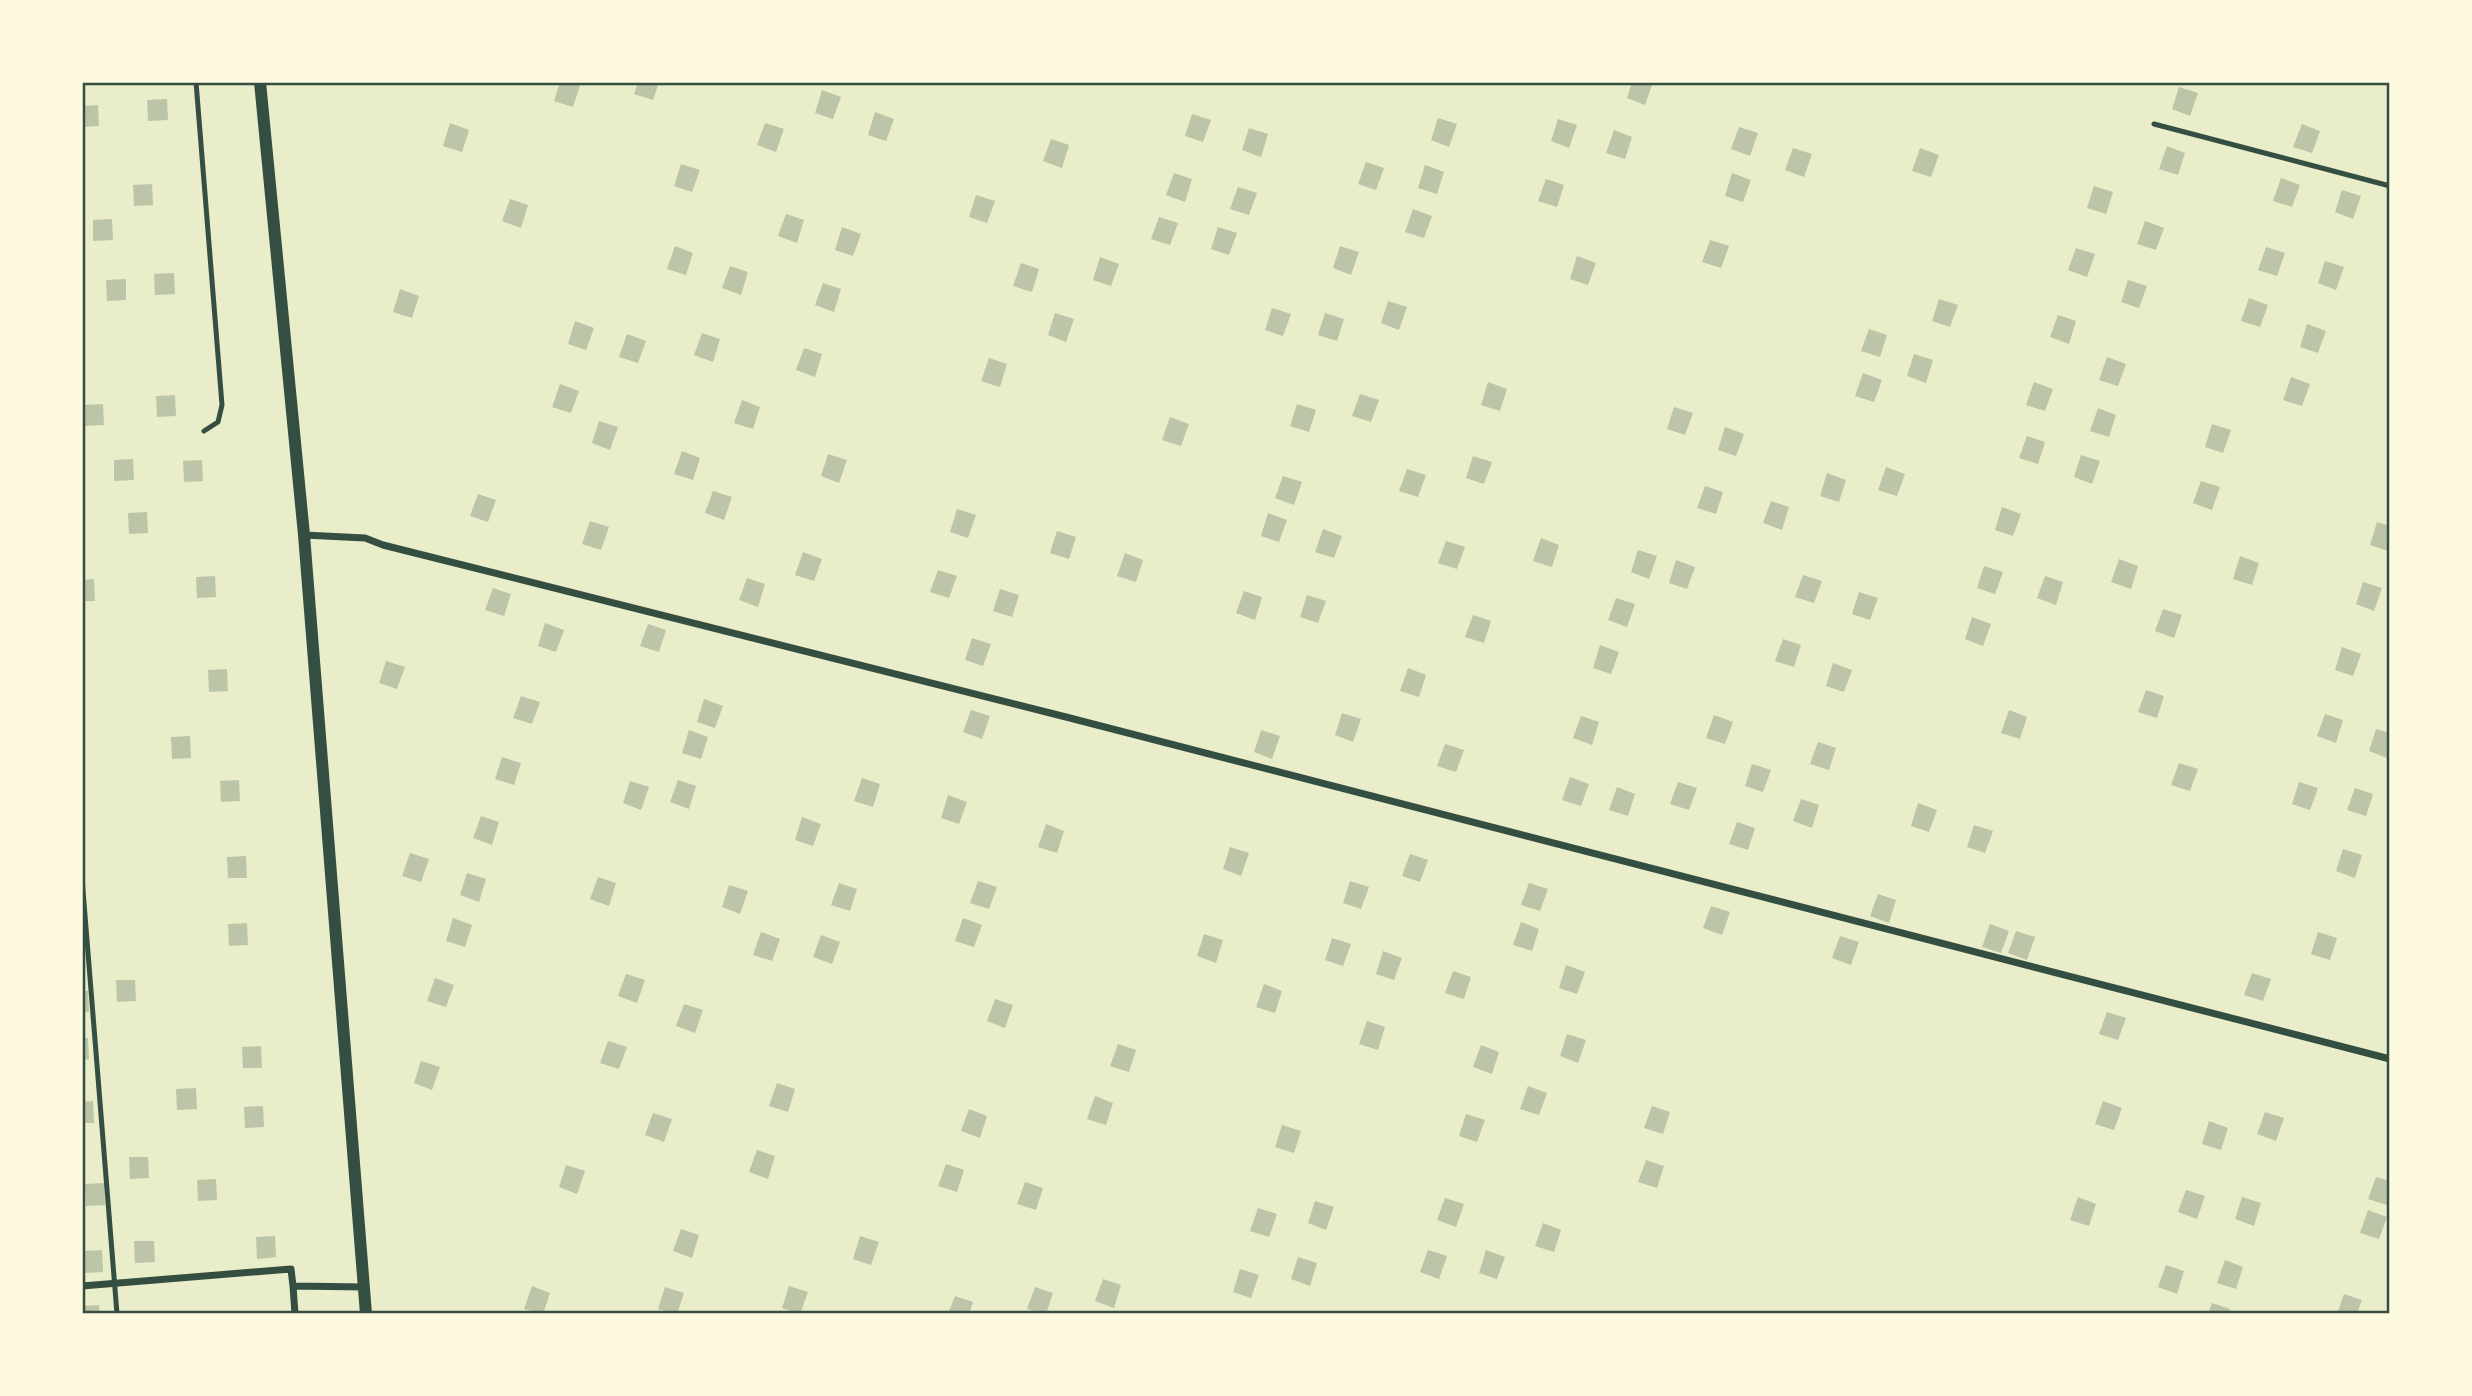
<svg xmlns="http://www.w3.org/2000/svg" width="2472" height="1396" font-family="Montserrat,sans-serif">
<style>
.building{fill:#bcc5a7}
.lines{fill:none;stroke-linecap:round;stroke-linejoin:round}
.service{stroke:#344e41;stroke-width:5}
.minor{stroke:#344e41;stroke-width:7}
.tertiary{stroke:#344e41;stroke-width:12}
.neatline{fill:none;stroke:#344e41;stroke-width:2.5}
</style>
<rect width="100%" height="100%" fill="#e9edc9"/>
<path class="building" d="M560 82 580 85 573 107 554 101Z
M638 82H659L653 100 634 94Z
M1632 82H1653L1645 105 1627 98Z
M2179 87 2198 93 2190 116 2172 109Z
M822 90 841 97 833 119 815 113Z
M167 99 168 120 148 121 147 100Z
M98 105 99 126 82 127V106Z
M875 112 894 119 886 141 868 135Z
M1192 114 1211 120 1203 142 1185 136Z
M1438 118 1457 124 1449 147 1431 140Z
M1558 119 1577 125 1569 148 1551 141Z
M450 123 469 130 462 152 443 146Z
M765 123 784 129 776 152 757 145Z
M2302 124 2320 131 2312 153 2293 147Z
M1739 127 1758 133 1750 156 1731 149Z
M1249 128 1268 134 1261 157 1242 150Z
M1614 130 1632 137 1625 159 1606 153Z
M1051 139 1069 145 1062 168 1043 161Z
M2167 146 2185 153 2178 175 2159 169Z
M1793 148 1812 154 1804 177 1785 170Z
M1920 148 1939 155 1931 177 1912 171Z
M1366 162 1384 168 1376 190 1358 184Z
M681 164 700 170 692 192 674 186Z
M1425 165 1444 172 1437 194 1418 188Z
M1174 173 1192 179 1185 202 1166 195Z
M1732 173 1751 180 1743 202 1725 196Z
M2281 178 2300 185 2292 207 2273 201Z
M1546 179 1564 185 1557 207 1538 201Z
M152 184 153 205 134 206 133 185Z
M2094 186 2113 192 2106 214 2087 208Z
M1238 187 1257 193 1249 215 1230 209Z
M2342 190 2361 196 2353 219 2335 212Z
M976 195 995 201 987 223 969 217Z
M510 199 528 205 521 228 502 221Z
M1413 209 1432 216 1424 238 1405 232Z
M786 214 804 220 797 243 778 236Z
M1159 217 1178 223 1170 245 1151 239Z
M112 219 113 240 93 241V220Z
M2145 221 2164 228 2156 250 2137 244Z
M842 227 861 234 853 256 835 250Z
M1218 227 1237 233 1229 255 1211 249Z
M1710 240 1729 246 1721 268 1702 262Z
M675 246 693 253 686 275 667 269Z
M1340 246 1359 252 1351 275 1333 268Z
M2266 247 2285 253 2277 276 2258 270Z
M2076 248 2095 254 2087 277 2068 270Z
M1577 256 1596 263 1588 285 1570 279Z
M1100 257 1119 264 1111 286 1093 280Z
M2325 261 2344 267 2336 290 2318 283Z
M1021 263 1039 269 1032 292 1013 286Z
M730 266 748 272 741 295 722 288Z
M174 273 175 294 155 295 154 274Z
M126 279V300L107 301 106 280Z
M2128 280 2147 286 2139 308 2121 302Z
M823 283 841 289 834 312 815 305Z
M400 289 419 296 412 318 393 312Z
M2249 298 2268 305 2260 327 2241 321Z
M1939 299 1958 305 1950 327 1932 321Z
M1388 301 1407 307 1399 330 1381 323Z
M1272 308 1291 314 1283 336 1265 330Z
M1055 313 1074 319 1066 342 1048 335Z
M1325 313 1344 319 1337 341 1318 335Z
M2058 315 2076 321 2069 344 2050 337Z
M575 321 594 328 586 350 568 344Z
M2307 324 2326 331 2318 353 2300 347Z
M1869 329 1887 335 1880 357 1861 351Z
M702 333 720 339 713 362 694 355Z
M627 334 646 341 638 363 619 357Z
M804 348 822 354 815 377 796 370Z
M1914 354 1933 360 1926 383 1907 376Z
M2107 357 2126 364 2118 386 2099 380Z
M989 358 1007 364 1000 387 981 381Z
M1863 373 1882 380 1874 402 1855 396Z
M2291 377 2310 384 2302 406 2283 400Z
M1488 382 1507 389 1500 411 1481 405Z
M2034 382 2053 389 2045 411 2026 405Z
M560 384 579 391 571 413 552 407Z
M1360 394 1379 400 1371 422 1352 416Z
M175 395 176 416 157 417 156 396Z
M742 400 760 407 753 429 734 423Z
M103 404 104 425 85 426 84 405Z
M1297 404 1316 410 1309 432 1290 426Z
M1674 407 1693 413 1685 435 1667 429Z
M2098 408 2116 415 2109 437 2090 431Z
M1170 417 1189 424 1181 446 1162 440Z
M599 421 618 427 610 450 592 443Z
M2212 424 2231 430 2223 453 2205 447Z
M1725 427 1744 434 1736 456 1718 450Z
M2027 436 2045 442 2038 464 2019 458Z
M682 451 700 458 693 480 674 474Z
M828 454 847 460 839 483 821 476Z
M2081 455 2100 461 2092 484 2074 477Z
M1473 456 1492 462 1484 484 1466 478Z
M133 459 134 480 114 481V460Z
M202 460 203 481 184 482 183 461Z
M1886 467 1905 474 1897 496 1878 490Z
M1407 469 1426 475 1418 497 1399 491Z
M1827 473 1846 480 1839 502 1820 496Z
M1283 476 1302 482 1294 505 1275 498Z
M2201 481 2220 487 2212 510 2193 503Z
M1705 486 1723 492 1716 514 1697 508Z
M713 491 732 497 724 520 705 513Z
M478 494 496 500 488 522 470 516Z
M1771 501 1789 507 1782 530 1763 523Z
M2002 507 2021 514 2013 536 1995 530Z
M957 509 976 515 968 538 950 532Z
M147 512 148 533 129 534 128 513Z
M1268 513 1287 520 1279 542 1261 536Z
M590 521 609 527 601 550 582 544Z
M2377 522 2390 526 2388 551 2370 545Z
M1323 529 1342 536 1334 558 1315 552Z
M1057 531 1076 537 1069 559 1050 553Z
M1541 538 1559 545 1552 567 1533 561Z
M1446 541 1465 547 1457 569 1438 563Z
M1638 550 1657 556 1649 579 1631 572Z
M803 552 822 559 814 581 795 575Z
M1125 553 1143 560 1136 582 1117 576Z
M2240 556 2259 563 2252 585 2233 579Z
M2119 559 2138 566 2131 589 2111 582Z
M1676 560 1695 567 1687 589 1669 583Z
M1984 566 2003 572 1995 594 1977 588Z
M938 570 957 576 949 598 930 592Z
M1803 575 1822 581 1814 603 1795 597Z
M215 576 216 597 197 598 196 577Z
M2045 576 2063 582 2056 605 2037 598Z
M747 578 765 584 758 607 739 600Z
M94 579 95 601H82V580Z
M2363 582 2382 588 2374 611 2356 604Z
M493 588 511 594 504 616 485 610Z
M1000 589 1019 595 1012 617 993 611Z
M1244 591 1262 597 1255 620 1236 613Z
M1859 592 1878 598 1870 620 1852 614Z
M1307 595 1326 601 1318 623 1300 617Z
M1616 598 1635 604 1627 627 1608 620Z
M2163 609 2182 615 2174 638 2155 631Z
M1473 615 1491 621 1484 643 1465 637Z
M1972 617 1991 624 1983 646 1965 639Z
M545 623 564 630 556 652 538 646Z
M648 624 666 630 659 652 640 646Z
M972 638 991 644 983 666 965 660Z
M1783 639 1801 645 1794 667 1775 661Z
M1600 645 1619 652 1611 674 1593 668Z
M2342 647 2361 654 2353 676 2335 670Z
M386 661 405 667 397 689 379 683Z
M1833 663 1852 670 1844 692 1826 686Z
M1408 668 1426 675 1419 697 1400 691Z
M227 669 228 691 209 692 208 670Z
M2146 690 2164 696 2157 718 2138 712Z
M521 696 540 702 532 724 513 718Z
M704 699 723 706 715 728 697 722Z
M971 710 990 716 982 739 963 732Z
M2009 710 2027 717 2020 739 2001 733Z
M1342 713 1361 719 1353 742 1335 735Z
M2325 714 2343 720 2336 743 2317 736Z
M1714 715 1733 722 1725 744 1706 738Z
M1581 716 1599 722 1592 745 1573 738Z
M2376 729 2390 733V750L2387 758 2369 751Z
M689 730 708 737 701 759 682 753Z
M1261 730 1280 736 1272 759 1254 752Z
M190 736 191 758 172 759 171 737Z
M1818 742 1836 748 1829 770 1810 764Z
M1445 744 1464 750 1456 772 1437 766Z
M502 757 521 763 514 785 495 779Z
M2179 763 2198 769 2190 791 2171 785Z
M1752 764 1771 770 1763 792 1745 786Z
M1570 777 1589 784 1581 806 1562 800Z
M862 778 880 784 873 807 854 801Z
M239 780 240 801 221 802 220 781Z
M678 780 696 786 689 809 670 802Z
M630 781 649 787 641 810 623 803Z
M1678 782 1697 788 1689 810 1670 804Z
M2299 782 2318 788 2310 810 2292 804Z
M1617 787 1635 794 1628 816 1609 810Z
M2355 788 2373 794 2366 816 2347 810Z
M948 795 967 802 959 824 941 818Z
M1801 799 1819 805 1812 828 1793 821Z
M1918 803 1937 810 1929 832 1911 826Z
M481 816 499 822 492 845 473 838Z
M802 817 821 824 813 846 795 840Z
M1737 822 1755 828 1748 850 1729 844Z
M1046 824 1064 831 1057 853 1038 847Z
M1974 825 1993 831 1985 853 1967 847Z
M1230 847 1249 853 1241 876 1223 869Z
M2343 849 2362 855 2355 878 2336 871Z
M410 853 429 859 421 882 402 876Z
M1410 854 1428 860 1420 882 1402 876Z
M246 856 247 878H228L227 857Z
M467 873 486 879 479 902 460 895Z
M598 877 616 883 609 906 590 899Z
M978 881 997 887 989 909 970 903Z
M1350 881 1369 887 1361 909 1343 903Z
M839 883 857 889 850 911 831 905Z
M1529 883 1548 889 1540 911 1521 905Z
M729 885 748 891 740 914 722 907Z
M1878 894 1896 900 1889 923 1870 916Z
M1711 906 1730 912 1722 935 1703 928Z
M453 918 472 925 465 947 446 941Z
M963 918 982 925 974 947 955 941Z
M1521 922 1539 929 1532 951 1513 945Z
M247 923 248 945 229 946 228 924Z
M1990 924 2009 931 2001 953 1982 947Z
M2016 931 2035 937 2027 960 2008 953Z
M761 932 780 939 772 961 753 955Z
M2318 932 2337 938 2330 960 2311 954Z
M1204 934 1223 940 1216 963 1197 956Z
M821 935 840 942 832 964 813 957Z
M1840 936 1859 942 1851 965 1832 958Z
M1332 938 1351 944 1343 966 1325 960Z
M1383 951 1402 958 1394 980 1376 974Z
M1566 965 1585 972 1577 994 1559 988Z
M1453 971 1471 977 1464 999 1445 993Z
M2252 973 2271 979 2263 1001 2244 995Z
M626 974 645 980 637 1003 618 996Z
M435 978 454 985 446 1007 427 1001Z
M116 980H135L136 1001 117 1002Z
M1264 984 1282 991 1275 1013 1256 1007Z
M82 991H88L89 1012 82 1013Z
M995 999 1013 1005 1005 1028 987 1021Z
M684 1004 703 1010 695 1033 676 1026Z
M2107 1012 2126 1018 2118 1040 2099 1034Z
M1367 1021 1385 1027 1378 1050 1359 1044Z
M1567 1034 1586 1040 1578 1063 1560 1056Z
M82 1038H88L89 1059 82 1060Z
M608 1041 627 1047 619 1069 600 1063Z
M1118 1044 1136 1050 1129 1072 1110 1066Z
M1481 1045 1499 1052 1492 1074 1473 1067Z
M261 1046 262 1068H243L242 1047Z
M421 1061 440 1067 432 1090 414 1083Z
M777 1083 795 1089 788 1112 769 1106Z
M1528 1086 1547 1093 1539 1115 1520 1109Z
M196 1088 197 1109 177 1110 176 1089Z
M1095 1096 1113 1103 1106 1125 1087 1119Z
M93 1101 94 1123H82V1102Z
M2103 1101 2122 1108 2114 1130 2095 1124Z
M263 1106 264 1127 245 1128 244 1107Z
M1652 1106 1670 1112 1663 1134 1644 1128Z
M969 1109 987 1116 980 1138 961 1131Z
M2265 1112 2284 1118 2276 1141 2257 1134Z
M653 1113 672 1119 664 1142 645 1135Z
M1466 1114 1485 1120 1477 1142 1459 1136Z
M2209 1121 2228 1128 2221 1150 2202 1144Z
M1282 1125 1301 1131 1294 1153 1275 1147Z
M757 1150 775 1156 768 1179 749 1172Z
M129 1157H148L149 1178 130 1179Z
M1646 1160 1664 1166 1657 1188 1638 1182Z
M946 1164 964 1170 957 1192 938 1186Z
M566 1165 585 1171 577 1194 559 1187Z
M2376 1177 2390 1181V1197L2387 1205 2368 1199Z
M216 1179 217 1200 198 1201 197 1180Z
M1025 1182 1043 1188 1036 1210 1017 1204Z
M104 1183 105 1205 86 1206 85 1184Z
M2186 1190 2205 1196 2197 1219 2178 1212Z
M2078 1197 2096 1204 2089 1226 2070 1220Z
M2242 1197 2261 1203 2254 1226 2235 1219Z
M1445 1198 1464 1204 1456 1227 1437 1220Z
M1315 1201 1334 1207 1326 1230 1308 1223Z
M1258 1208 1277 1214 1269 1237 1250 1231Z
M2368 1210 2387 1217 2379 1239 2360 1233Z
M1543 1223 1561 1230 1554 1252 1535 1246Z
M681 1229 699 1235 692 1258 673 1251Z
M275 1236 276 1257 257 1259 256 1237Z
M860 1236 879 1242 871 1265 853 1259Z
M134 1241H154L155 1262 135 1263Z
M102 1250 103 1272 84 1273 83 1251Z
M1428 1250 1447 1256 1439 1279 1420 1272Z
M1486 1250 1505 1257 1497 1279 1479 1273Z
M1298 1257 1317 1263 1310 1286 1291 1279Z
M2225 1260 2243 1267 2236 1289 2217 1283Z
M2166 1265 2184 1271 2177 1294 2158 1287Z
M1240 1269 1259 1275 1251 1298 1233 1292Z
M1103 1279 1121 1285 1114 1308 1095 1301Z
M532 1286 550 1293 543 1314 524 1309Z
M789 1286 808 1292 800 1314 782 1308Z
M665 1287 684 1293 677 1314 658 1309Z
M1035 1287 1053 1293 1046 1314 1027 1309Z
M2344 1294 2362 1300 2357 1314H2337Z
M955 1296 973 1302 969 1314H948Z
M2212 1303 2230 1309 2229 1314H2208Z
M99 1305 100 1314H82V1306Z"/>
<g class="lines">
<path class="service" d="M196 82 222 405 218 422 204 431
M2154 124 2390 186
M82 878 117 1314"/>
<path class="minor" d="M304 535 365 538 383 545 1066 717 2390 1059
M82 1286 291 1269 293 1286 364 1287
M293 1286 295 1314"/>
<path class="tertiary" d="M260 82 304 535 366 1314"/>
</g>
<rect width="2472" height="1396" fill="none" stroke="#fefae0" stroke-width="168"/>
<rect x="84" y="84" width="2304" height="1228" class="neatline"/>
</svg>
